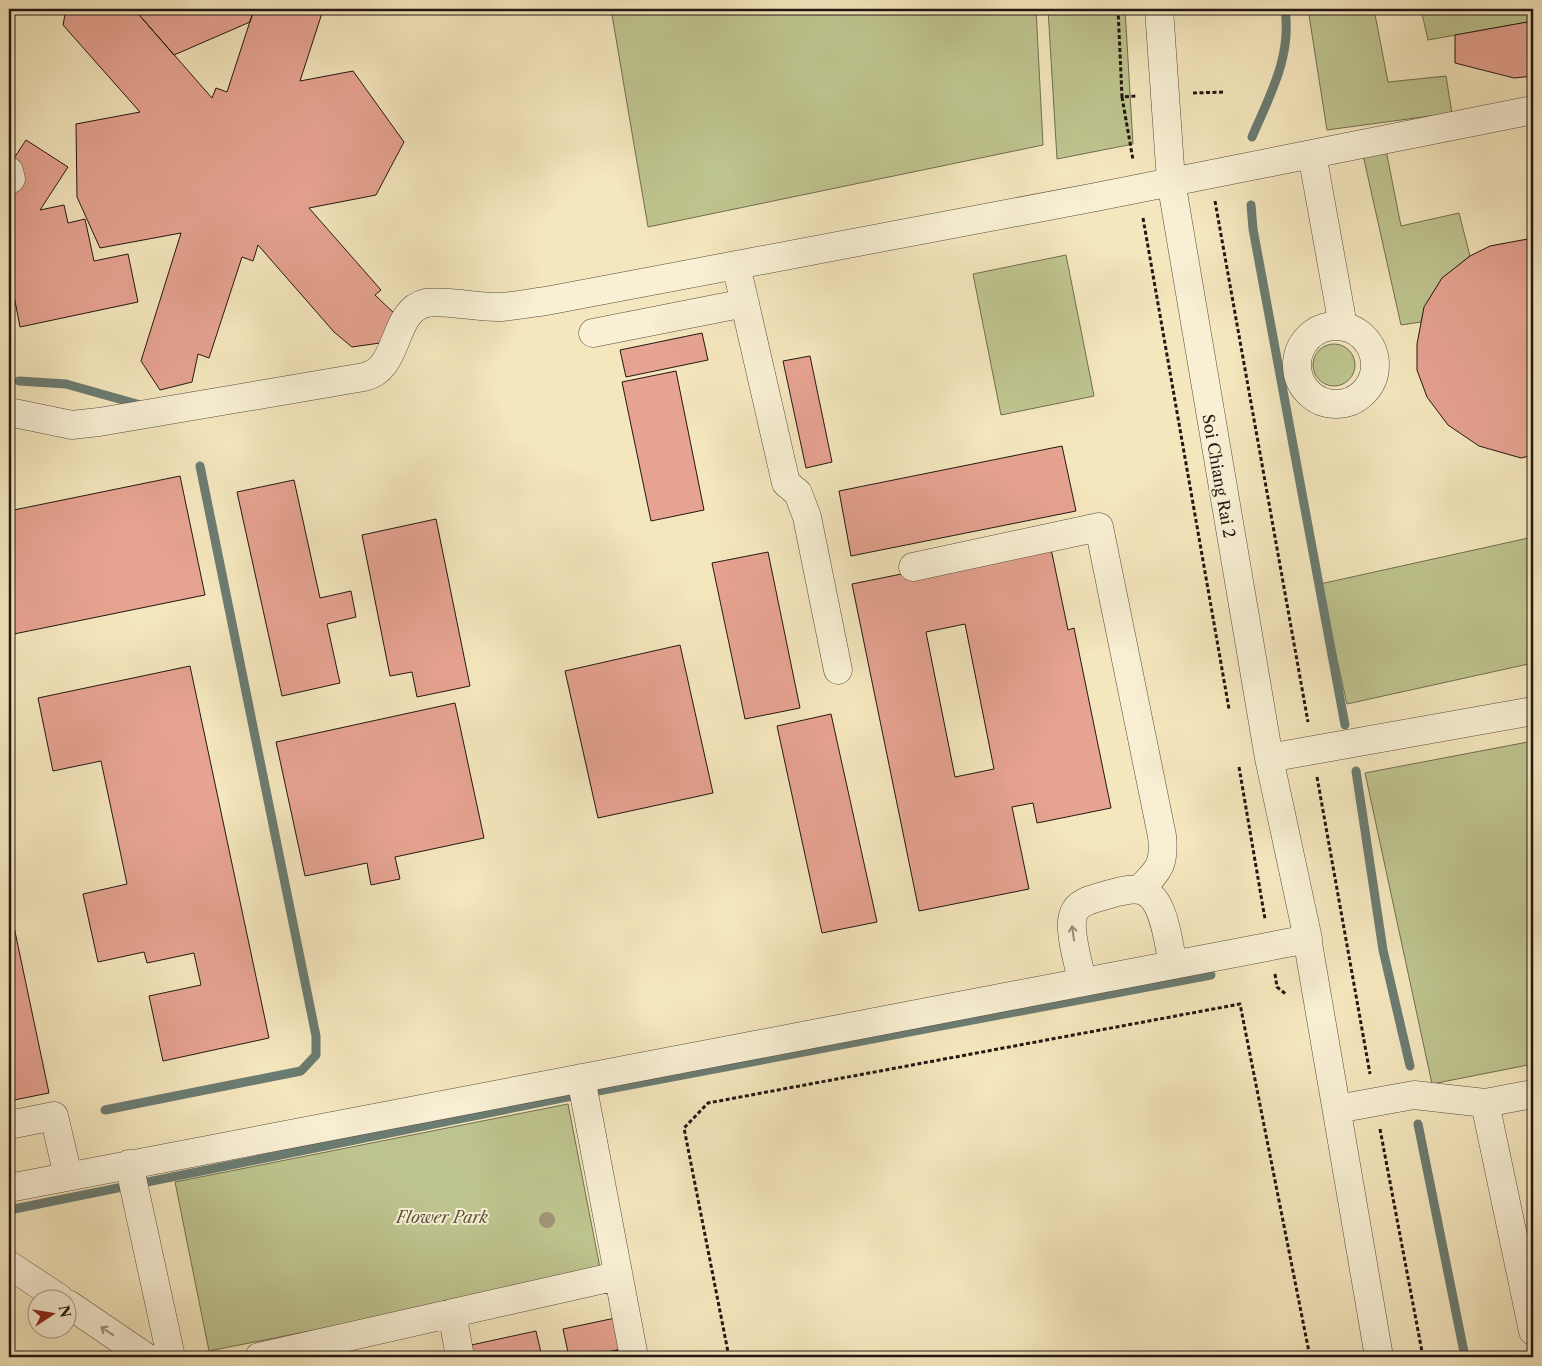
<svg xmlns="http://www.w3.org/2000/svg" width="1542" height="1366" font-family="'Libre Caslon Text',serif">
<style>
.green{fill:#bec48f;stroke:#706e50}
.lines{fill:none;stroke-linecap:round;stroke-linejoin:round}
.stream{stroke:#6b7c72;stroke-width:9}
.building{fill:#e6a391;stroke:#221712;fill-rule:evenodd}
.minor-casing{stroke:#564b3d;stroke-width:29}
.path{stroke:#221712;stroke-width:3;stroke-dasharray:4 2.5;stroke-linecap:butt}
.minor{stroke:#f8efd4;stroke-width:28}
.tree{fill:#9f9677}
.oneway{stroke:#988e7d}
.labels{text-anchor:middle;stroke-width:4;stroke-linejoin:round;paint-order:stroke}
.street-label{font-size:16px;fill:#221712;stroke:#f8efd4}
.park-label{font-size:16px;font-style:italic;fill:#59543e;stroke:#f8efd4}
</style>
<rect width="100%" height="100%" fill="#f4e6bd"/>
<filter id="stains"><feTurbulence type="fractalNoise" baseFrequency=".004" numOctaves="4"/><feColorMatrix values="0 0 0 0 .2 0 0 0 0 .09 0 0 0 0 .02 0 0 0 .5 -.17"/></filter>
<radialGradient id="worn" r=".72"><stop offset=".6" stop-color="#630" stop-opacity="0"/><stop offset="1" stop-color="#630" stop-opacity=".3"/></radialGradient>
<path class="green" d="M611 9H1036L1043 145 648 227Z
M1048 9H1125L1133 144 1057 159Z
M1308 9H1374L1388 82 1446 76 1452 113 1327 130Z
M1421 9H1533V21L1428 40Z
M1386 150 1401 226 1459 213 1470 256C1446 275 1427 292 1421 322L1401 325 1363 155Z
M1066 255 1094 396 1001 415 973 274Z
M1313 365a21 21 0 1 1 42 0a21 21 0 1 1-42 0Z
M1533 537V663L1347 704 1320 584Z
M1533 741V1064L1432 1084 1365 773Z
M568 1104 601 1273 209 1351 175 1182Z"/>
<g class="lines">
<path class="stream" d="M1252 137C1270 95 1292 56 1285 9
M1251 205 1253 229 1345 725
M19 381 66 384 137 404
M1356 771 1383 950 1410 1066
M598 1091 1211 975
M105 1110 301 1071 316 1055V1036L200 466
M1418 1124 1465 1357
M9 1210 577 1095"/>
</g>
<path class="building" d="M66 9H123L128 14 134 9 212 98 216 88 227 92 254 9 323 10 300 81 353 71 404 142 376 195 309 208 381 290 375 295 396 315 387 342 352 347 334 332 258 245 253 261 242 257 209 358 198 354 192 382 160 390 141 361 181 233 100 248 77 197 76 124 140 112 63 25Z
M123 9H134L128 14Z
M134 9H254L250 22 174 55Z
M1533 21V76L1514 78 1455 63V35Z
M26 140 68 167 40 210 64 205 68 223 85 219 94 261 128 254 138 302 20 327 9 270V166Z
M1533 238V455L1521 458 1479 446 1448 425 1427 397 1417 370V344L1424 307 1442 278 1470 256 1490 246Z
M702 333 708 360 626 377 620 350Z
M810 356 832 462 806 468 783 361Z
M676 371 704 510 651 521 622 382Z
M1062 446 1076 511 851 556 839 491Z
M180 476 205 595 9 635V511Z
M294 480 320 598 351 591 356 617 327 624 340 683 282 696 237 492Z
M436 519 470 686 417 697 412 672 390 676 362 535Z
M1050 544 1068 630 1074 628 1111 808 1037 823 1033 803 1012 807 1029 889 919 911 852 584ZM965 624 994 769 955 777 926 632Z
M768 552 800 708 745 719 712 563Z
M680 645 713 793 598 818 565 671Z
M190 666 269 1038 163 1061 149 996 201 985 194 953 147 963 144 952 98 962 83 894 127 884 101 761 53 771 38 698Z
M455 703 484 838 395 857 400 879 371 885 367 863 305 876 276 742Z
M831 714 877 922 822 933 777 726Z
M9 903 49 1093 9 1101Z
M620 1317 627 1348 583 1357H569L563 1329Z
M536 1331 542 1357H464L462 1347Z
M627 1348 629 1357H600L599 1354Z"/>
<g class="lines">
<g class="minor-casing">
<path id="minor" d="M1312 154 1533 110
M9 171 11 179 9 180
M736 265 786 483 798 493 807 517 838 670
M1297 365a39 39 0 1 1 78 0a39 39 0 1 1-78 0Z
M593 333 745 303
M9 412 72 425 99 422 364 377C401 369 391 311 426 303 440 300 479 307 496 307 512 307 529 303 546 301L1096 197 1312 154 1343 326
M913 567 1099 527 1162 836C1165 865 1159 870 1139 890
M1269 758 1533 711
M1304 920 1379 1357
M1082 981C1079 964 1067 928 1074 913 1078 902 1093 899 1103 896 1114 893 1129 888 1140 890 1165 895 1168 944 1173 964
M581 1078 634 1357
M1485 1103 1533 1331
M1337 1109 1414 1095 1485 1103 1533 1094
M9 1125 54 1116 68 1176
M129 1164 171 1357
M9 1188 1308 939 1269 758 1171 181 1159 9
M9 1265 59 1298
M68 1304 146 1357
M452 1313 460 1357
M259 1357 617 1276"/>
</g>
<path class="path" d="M1118 9 1122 97 1137 96
M1193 93 1225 92
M1122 97 1133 160
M1215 201 1308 722
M1143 218 1229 709
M1239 767 1265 919
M1317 777 1370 1074
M1275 974 1277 987 1287 995
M1380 1129 1423 1357
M729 1357 684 1128 708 1103 1240 1004 1310 1357"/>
<use href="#minor" class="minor"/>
</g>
<circle class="tree" cx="547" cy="1220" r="8"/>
<defs><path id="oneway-shaft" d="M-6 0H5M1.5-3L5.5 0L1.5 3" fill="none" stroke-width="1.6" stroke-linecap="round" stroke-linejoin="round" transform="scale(1.25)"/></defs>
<g class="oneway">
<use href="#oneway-shaft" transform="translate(1073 933) rotate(-98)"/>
<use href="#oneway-shaft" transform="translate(107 1331) rotate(-146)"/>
</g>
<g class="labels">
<g class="street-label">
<text transform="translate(1219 476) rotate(80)" y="6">Soi Chiang Rai 2</text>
</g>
<g class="park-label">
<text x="442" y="1223">Flower Park</text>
</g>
</g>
<rect width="1542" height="1366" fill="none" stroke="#f4e6bd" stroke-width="30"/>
<rect x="10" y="10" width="1522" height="1346" fill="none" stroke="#221712" stroke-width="2.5"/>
<rect x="15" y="15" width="1512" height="1336" fill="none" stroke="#221712"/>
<g transform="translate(52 1314) rotate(78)"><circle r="24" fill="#f8efd4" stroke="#a29986"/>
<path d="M0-4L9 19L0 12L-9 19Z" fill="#8f2418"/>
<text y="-8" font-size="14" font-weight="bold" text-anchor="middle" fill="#221712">N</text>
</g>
<rect width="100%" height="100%" filter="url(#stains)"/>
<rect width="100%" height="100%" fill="url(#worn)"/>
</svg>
